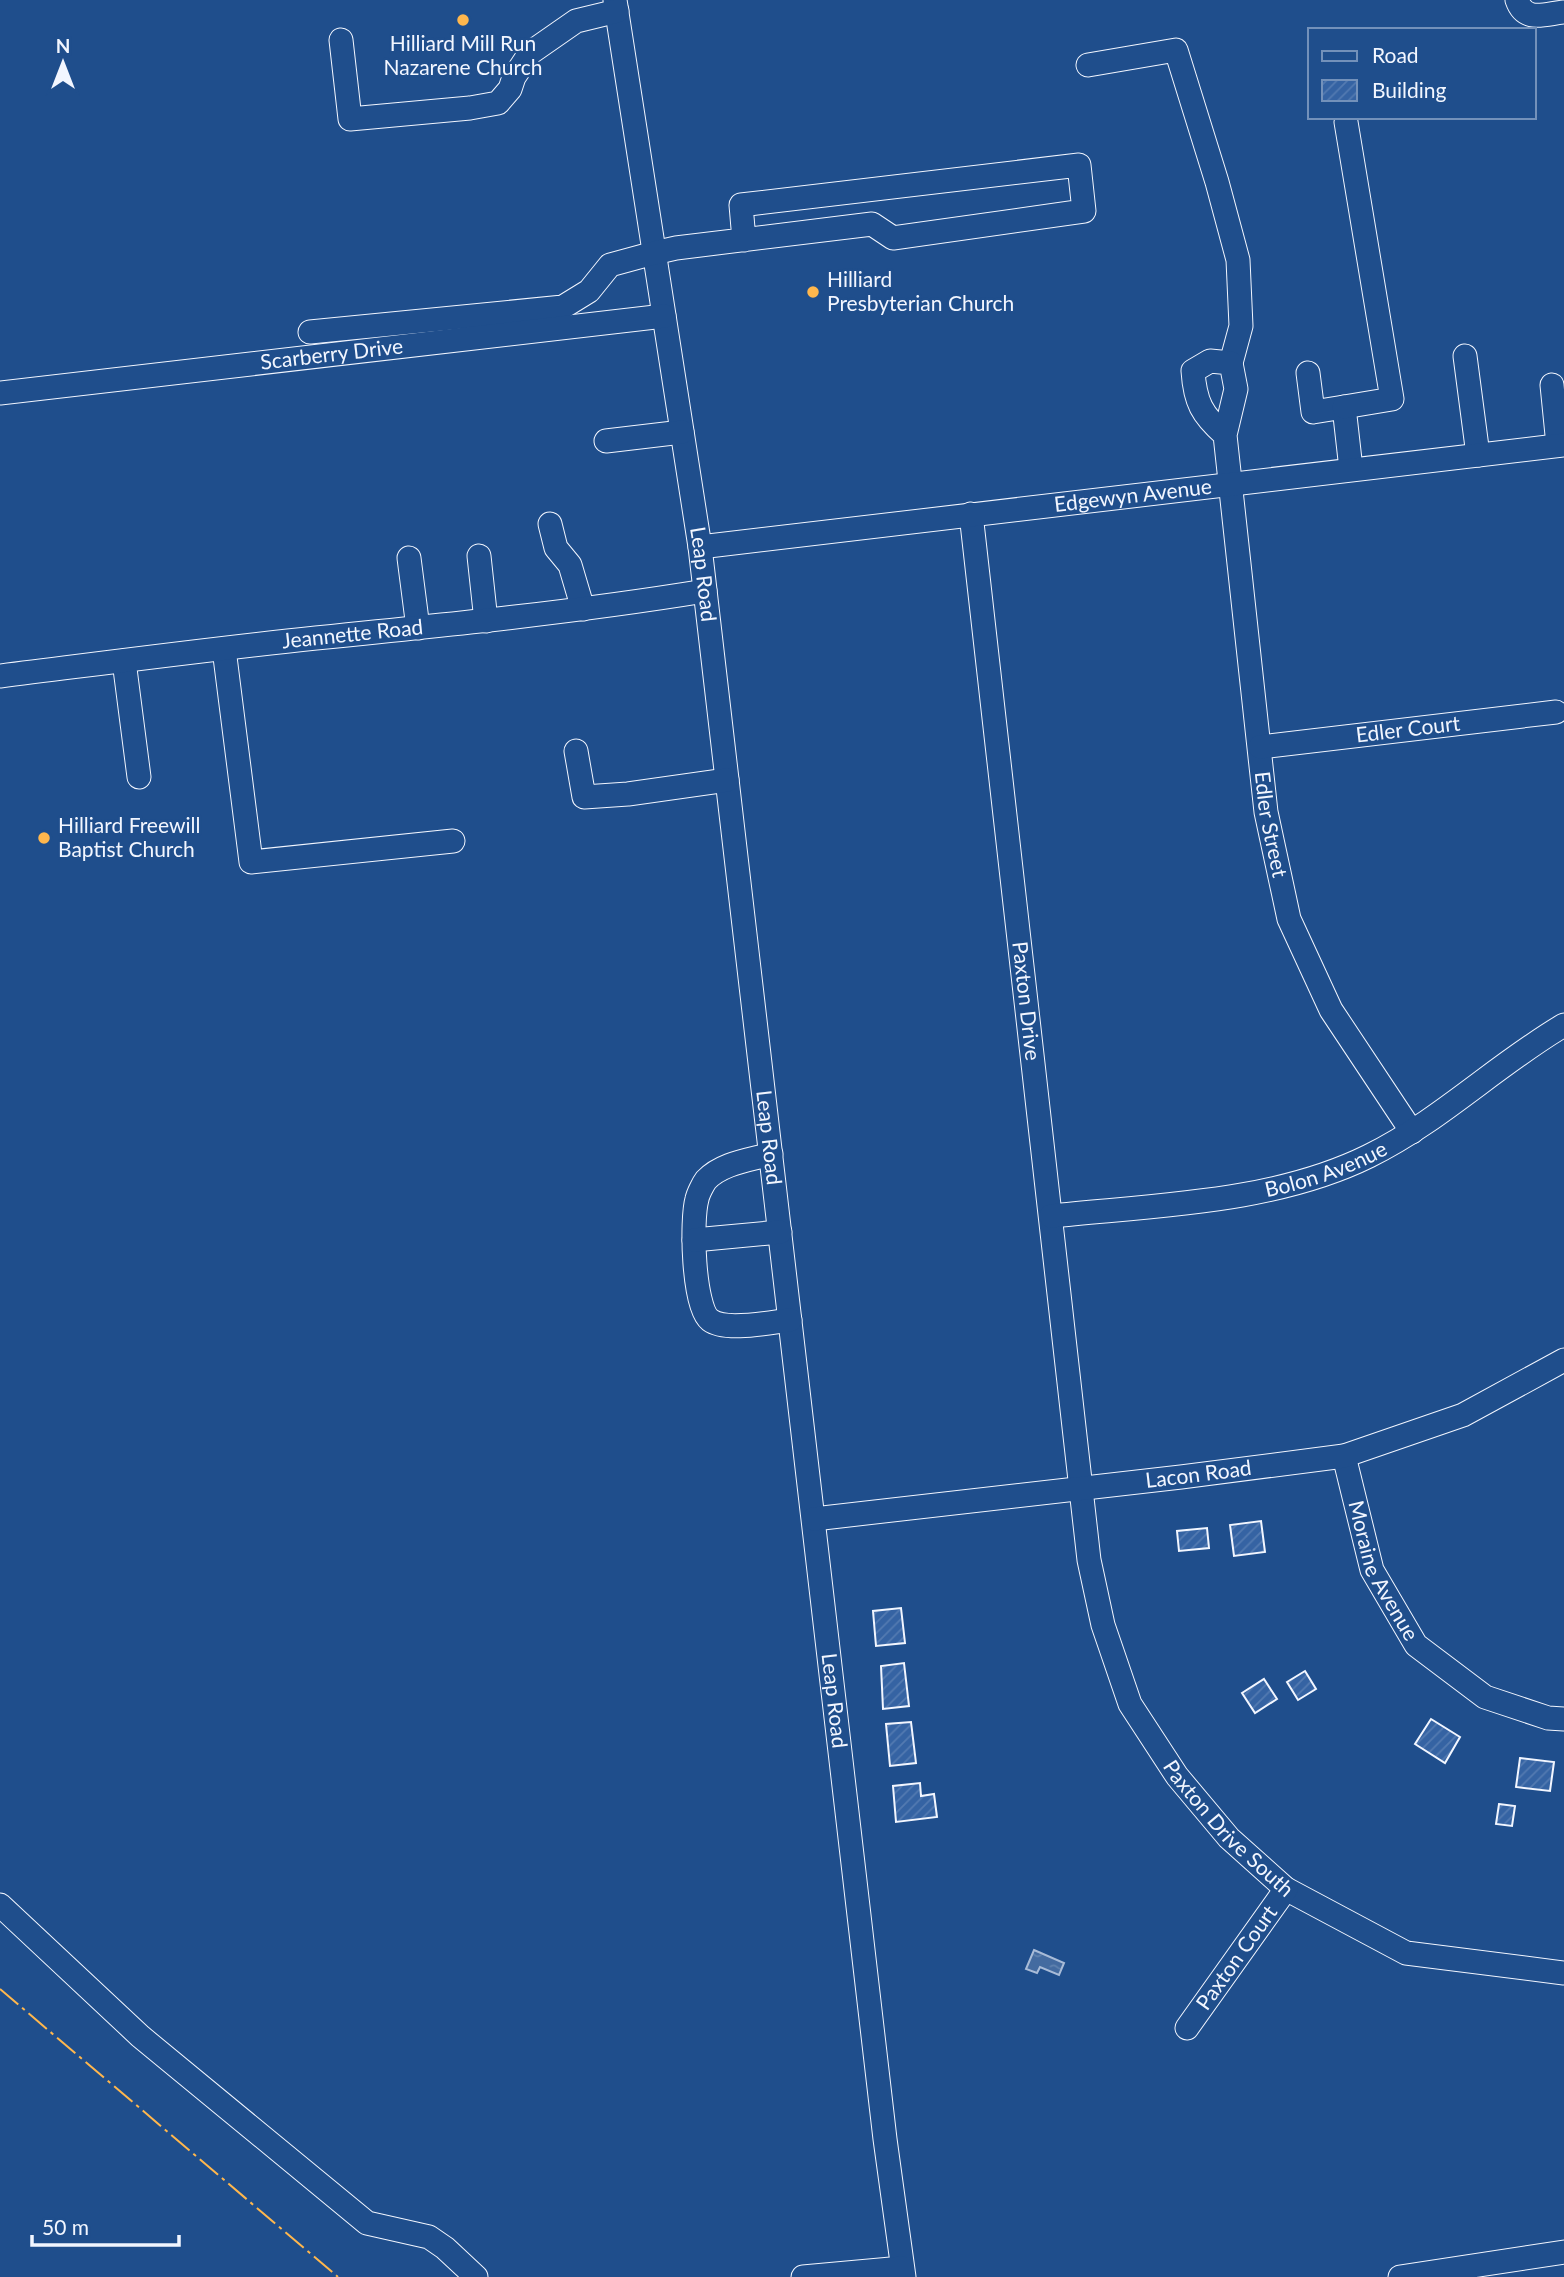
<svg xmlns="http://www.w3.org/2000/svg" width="1564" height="2277" font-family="Lato,sans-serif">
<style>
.water{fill:url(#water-ripples);stroke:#a8bbd7;stroke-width:2}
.building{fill:url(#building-hatch);stroke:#f2f6ff;stroke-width:2}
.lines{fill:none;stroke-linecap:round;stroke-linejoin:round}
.minor-casing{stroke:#f2f6ff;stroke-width:25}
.minor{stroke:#1f4e8c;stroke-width:23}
.power{stroke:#ffb74d;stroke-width:2;stroke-dasharray:24 5 3.5 5;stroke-linecap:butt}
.poi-dot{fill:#ffb74d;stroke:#1f4e8c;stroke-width:2.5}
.labels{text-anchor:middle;stroke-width:5;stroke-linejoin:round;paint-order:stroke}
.poi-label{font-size:21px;fill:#f2f6ff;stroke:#1f4e8c;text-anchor:start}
.street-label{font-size:21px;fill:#f2f6ff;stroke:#1f4e8c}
</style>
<defs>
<pattern id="water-ripples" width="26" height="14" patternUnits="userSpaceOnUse" patternTransform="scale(1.75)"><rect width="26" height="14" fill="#446ba0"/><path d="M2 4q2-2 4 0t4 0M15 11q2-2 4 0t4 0" fill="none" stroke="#5f81ae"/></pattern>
<pattern id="building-hatch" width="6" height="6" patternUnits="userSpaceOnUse" patternTransform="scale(1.75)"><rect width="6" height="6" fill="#3563a3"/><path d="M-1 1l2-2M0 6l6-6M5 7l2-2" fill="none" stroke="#537ab1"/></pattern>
</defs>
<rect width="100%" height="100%" fill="#1f4e8c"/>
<path class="water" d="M1034 1950 1064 1963 1059 1975 1040 1967 1037 1973 1026 1969Z"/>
<path class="building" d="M1261 1521 1265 1552 1234 1556 1230 1525Z
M1207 1528 1209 1548 1179 1551 1177 1531Z
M901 1608 905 1643 876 1646 873 1611Z
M904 1663 909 1706 883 1709 881 1666Z
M1305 1671 1316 1689 1298 1700 1287 1682Z
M1264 1679 1277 1699 1255 1713 1242 1693Z
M1431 1719 1460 1737 1445 1763 1415 1744Z
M911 1722 916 1763 890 1766 886 1724Z
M1520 1758 1554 1762 1550 1791 1516 1787Z
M920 1783 921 1796 934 1794 937 1817 896 1822 893 1786Z
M1499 1804 1515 1806 1512 1826 1496 1824Z"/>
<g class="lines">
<g class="minor-casing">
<g id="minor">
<path id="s1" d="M615 0 700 547 885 2139 904 2277"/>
<path d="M1517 0C1525 23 1544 14 1564 12"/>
<path d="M341 40 350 119 470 108 498 103 510 89 514 77 530 53 576 21 617 11"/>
<path d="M1088 65 1176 50 1217 182 1238 260 1241 326 1231 363"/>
<path d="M310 332 563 307 589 291 610 265 654 253 676 248 872 224 893 238 1084 211 1079 165 741 205 744 240"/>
<path d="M1465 356 1478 455"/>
<path d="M1308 373 1313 412 1344 407 1351 469"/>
<path d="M1552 385 1558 445"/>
<path id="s2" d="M0 393 664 316"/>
<path d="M1344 407 1392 399 1346 122"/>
<path id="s3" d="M1225 435 1236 389 1231 363 1210 361 1193 371C1195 402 1202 415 1225 435L1266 812 1289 919 1331 1010 1412 1132"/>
<path d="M606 441 682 432"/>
<path id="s4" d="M971 514 1089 1560 1103 1625 1130 1704 1177 1776 1229 1838 1286 1889 1406 1953 1564 1973"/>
<path d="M550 524 556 548 570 565 583 609"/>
<path id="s5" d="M700 547 1564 445"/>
<path d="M479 556 486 621"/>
<path d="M409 558 418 628"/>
<path d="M224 649 251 862 453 841"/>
<path d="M124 661 139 777"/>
<path id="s6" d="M0 676C105 663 210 649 316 638 446 625 576 612 705 591"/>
<path id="s7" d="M1260 747 1556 712"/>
<path d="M576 751 584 797 628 794 727 780"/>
<path d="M771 1154C750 1160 722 1163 706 1180 703 1184 698 1194 697 1199 691 1220 693 1307 710 1320 726 1332 771 1322 790 1320"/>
<path id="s8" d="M1051 1216C1156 1205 1274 1203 1369 1156 1440 1121 1496 1065 1564 1025"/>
<path d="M694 1240 780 1232"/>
<path id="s9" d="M1344 1456 1372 1570 1416 1645 1485 1697 1548 1718 1564 1719"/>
<path id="s10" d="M814 1519 1181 1477 1344 1456 1463 1415 1564 1360"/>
<path d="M0 1905 140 2036 367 2223 429 2237 445 2248 476 2277"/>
<path id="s11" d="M1187 2028 1286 1889"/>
<path d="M803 2277 902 2268"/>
<path d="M1400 2277 1564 2252"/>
</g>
</g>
<use href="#minor" class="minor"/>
<path class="power" d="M0 1989 338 2277"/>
</g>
<g class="poi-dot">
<circle cx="463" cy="20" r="7"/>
<circle cx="813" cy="292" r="7"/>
<circle cx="44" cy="838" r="7"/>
</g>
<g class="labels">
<g class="poi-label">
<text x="463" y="51" text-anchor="middle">Hilliard Mill Run<tspan x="463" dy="24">Nazarene Church</tspan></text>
<text x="827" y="287">Hilliard<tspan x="827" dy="24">Presbyterian Church</tspan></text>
<text x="58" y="833">Hilliard Freewill<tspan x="58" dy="24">Baptist Church</tspan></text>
</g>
<g class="street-label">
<text dy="7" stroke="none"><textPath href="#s2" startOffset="334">Scarberry Drive</textPath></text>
<text dy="7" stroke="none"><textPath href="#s5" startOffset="436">Edgewyn Avenue</textPath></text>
<text dy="7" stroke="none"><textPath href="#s1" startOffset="581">Leap Road</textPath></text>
<text dy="7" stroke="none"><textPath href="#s6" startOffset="355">Jeannette Road</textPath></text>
<text dy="7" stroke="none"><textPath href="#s7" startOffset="149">Edler Court</textPath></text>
<text dy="7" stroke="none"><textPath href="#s3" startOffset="581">Edler Street</textPath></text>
<text dy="7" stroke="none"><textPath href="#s4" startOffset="490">Paxton Drive</textPath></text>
<text dy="7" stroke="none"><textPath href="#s1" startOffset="1148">Leap Road</textPath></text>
<text dy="7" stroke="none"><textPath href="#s8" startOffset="280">Bolon Avenue</textPath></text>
<text dy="7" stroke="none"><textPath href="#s10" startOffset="387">Lacon Road</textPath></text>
<text dy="7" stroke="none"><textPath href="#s9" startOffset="122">Moraine Avenue</textPath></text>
<text dy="7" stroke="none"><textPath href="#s1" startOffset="1715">Leap Road</textPath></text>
<text dy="7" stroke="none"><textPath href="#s4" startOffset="1362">Paxton Drive South</textPath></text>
<text dy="7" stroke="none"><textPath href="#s11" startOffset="86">Paxton Court</textPath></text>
</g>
</g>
<rect x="1308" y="28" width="228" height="91" fill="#1f4e8c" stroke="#7391ba" stroke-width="2"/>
<rect x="1322" y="51" width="35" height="10" fill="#1f4e8c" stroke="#7391ba" stroke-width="2"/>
<text x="1372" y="63" font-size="21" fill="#f2f6ff">Road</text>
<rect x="1322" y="80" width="35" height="21" fill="url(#building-hatch)" stroke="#7391ba" stroke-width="2"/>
<text x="1372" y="98" font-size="21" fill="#f2f6ff">Building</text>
<g transform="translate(63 63)" stroke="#1f4e8c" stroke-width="5" paint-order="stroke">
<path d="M0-5L12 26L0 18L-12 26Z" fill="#f2f6ff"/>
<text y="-10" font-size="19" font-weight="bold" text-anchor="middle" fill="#f2f6ff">N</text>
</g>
<path d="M32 2235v10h147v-10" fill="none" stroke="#f2f6ff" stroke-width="3.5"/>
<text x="42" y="2235" font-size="21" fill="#f2f6ff" stroke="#1f4e8c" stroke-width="5" paint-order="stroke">50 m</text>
</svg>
